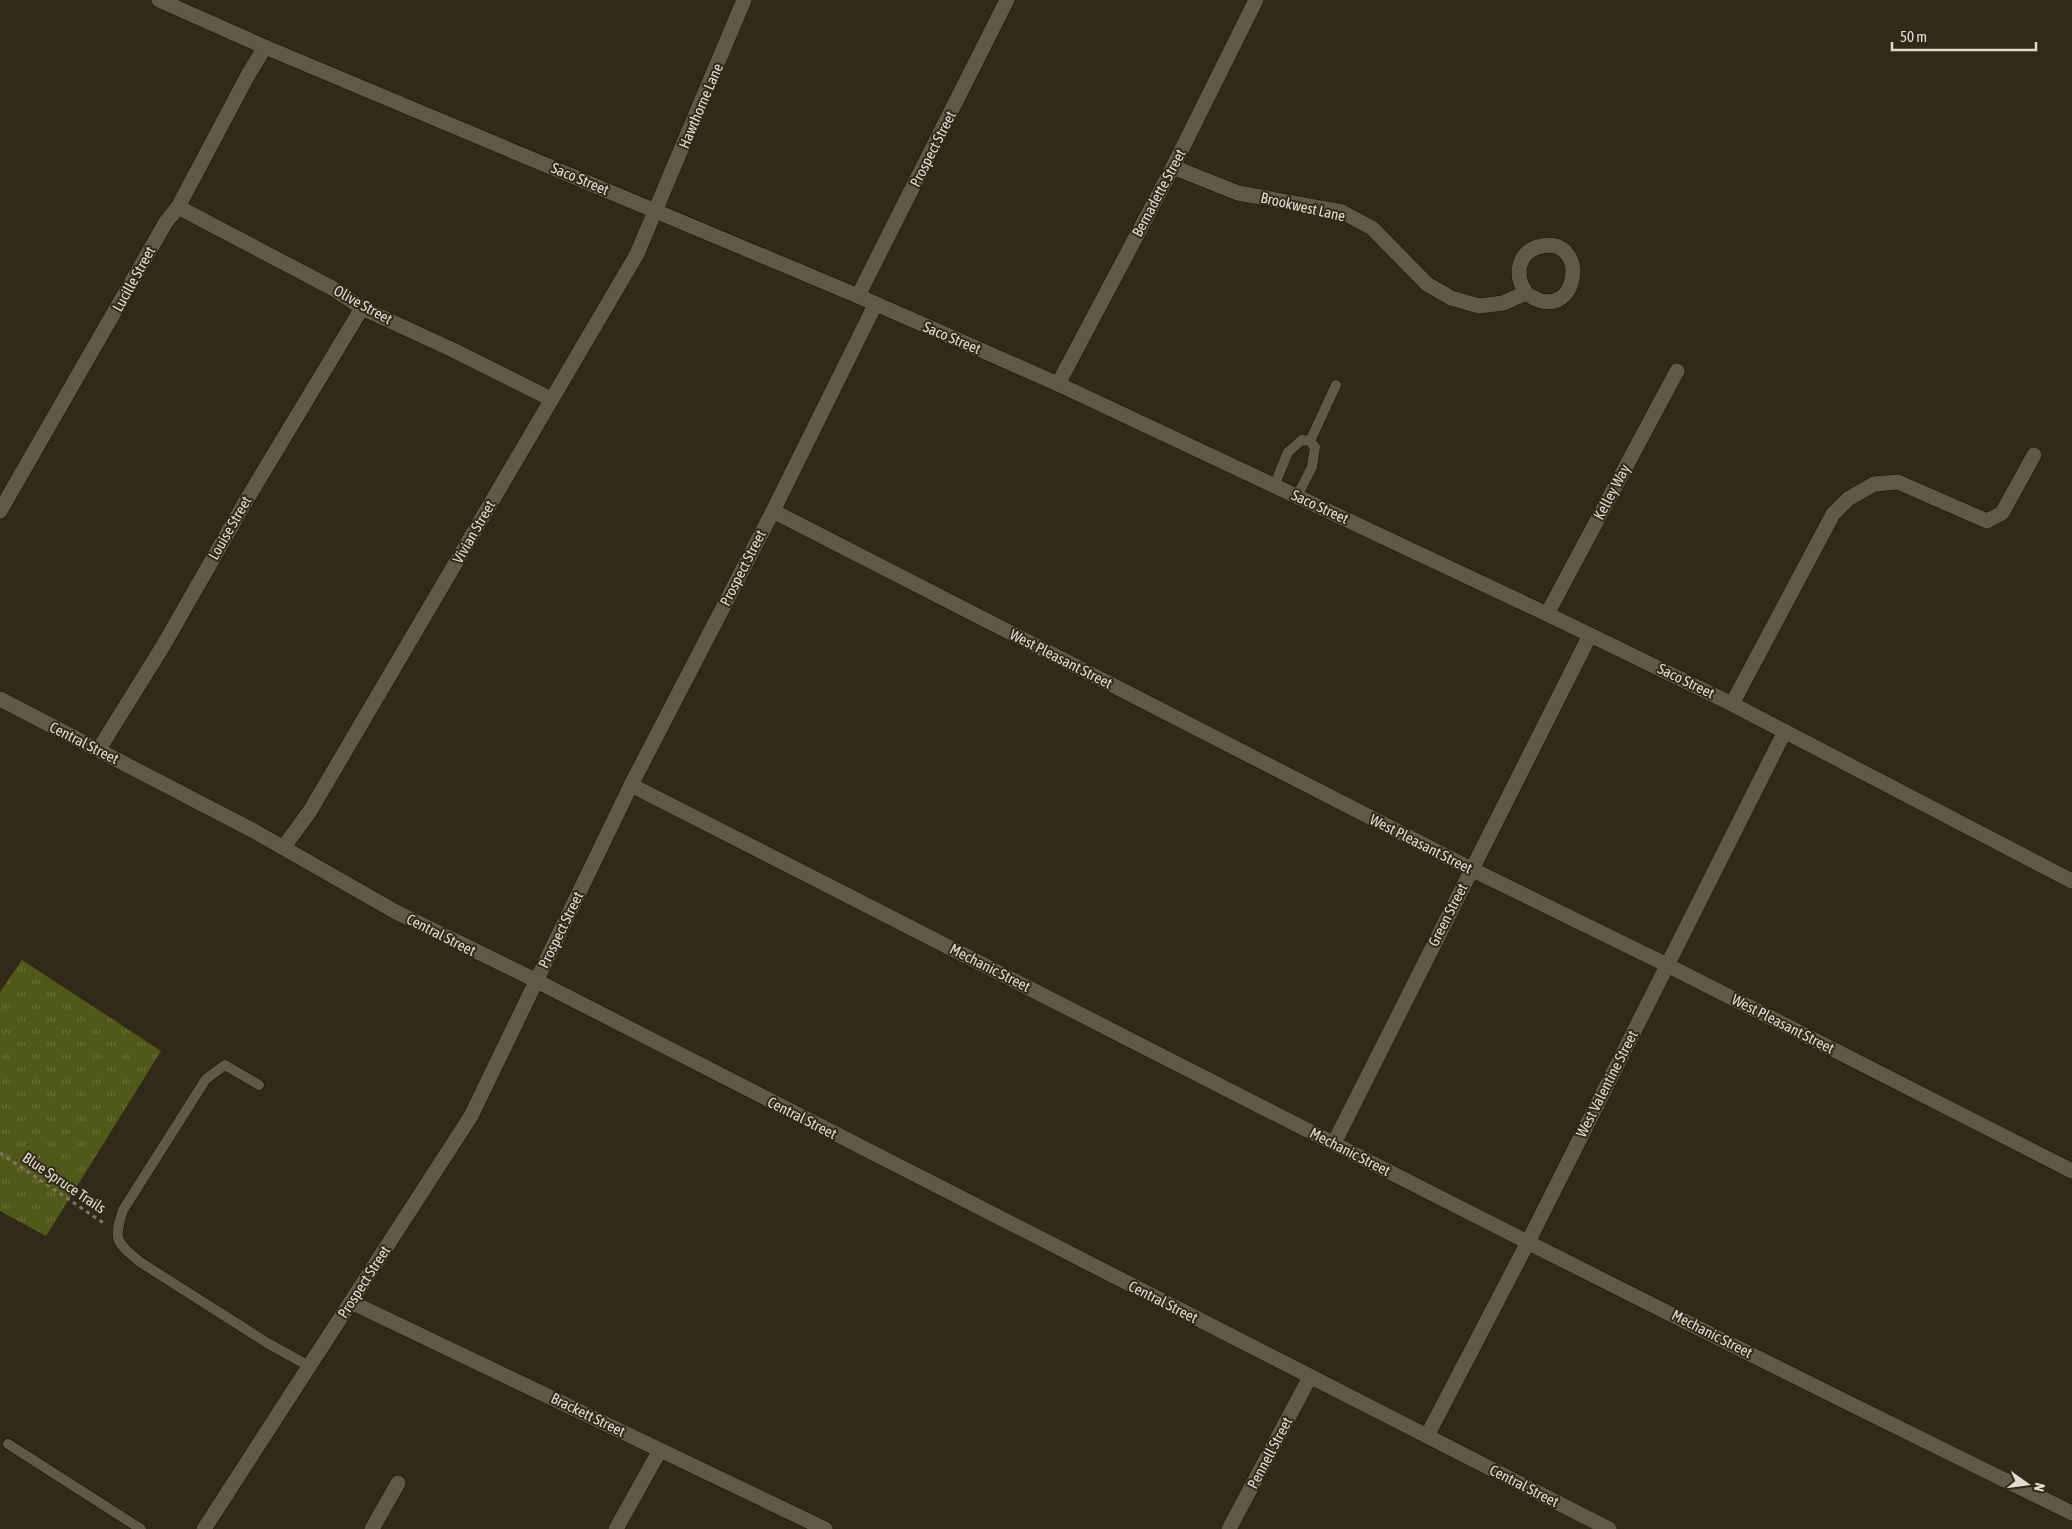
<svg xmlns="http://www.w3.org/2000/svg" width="2072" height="1529" font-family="'Asap Condensed',sans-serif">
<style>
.park{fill:url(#park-tufts)}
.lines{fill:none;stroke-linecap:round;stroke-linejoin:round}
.lane-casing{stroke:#181204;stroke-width:11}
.street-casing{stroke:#181204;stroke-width:16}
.secondary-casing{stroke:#181204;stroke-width:16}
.path{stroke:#7a7567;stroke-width:3;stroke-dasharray:4 4;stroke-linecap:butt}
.lane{stroke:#605947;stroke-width:10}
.street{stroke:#605947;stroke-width:15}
.secondary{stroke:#605947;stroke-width:15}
.labels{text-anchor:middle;stroke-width:4;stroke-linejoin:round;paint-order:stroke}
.street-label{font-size:15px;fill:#e0dcd1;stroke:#302a19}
</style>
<defs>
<pattern id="park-tufts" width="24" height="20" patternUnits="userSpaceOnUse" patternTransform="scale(1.25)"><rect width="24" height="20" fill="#515918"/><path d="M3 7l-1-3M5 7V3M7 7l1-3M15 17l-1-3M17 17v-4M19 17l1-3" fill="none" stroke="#6a7039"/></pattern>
</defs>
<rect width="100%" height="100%" fill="#302a19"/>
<path class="park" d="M22 960 161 1051 46 1236 0 1211V992Z"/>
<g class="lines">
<g class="lane-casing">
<path id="lane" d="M1310 441 1336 385
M1274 486 1288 452 1302 440 1310 441 1315 447 1312 467 1297 496
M259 1085 225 1065 206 1079 123 1210C113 1240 116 1242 140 1262L269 1344 309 1366
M8 1444 141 1529"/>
</g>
<g class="street-casing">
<path id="street" d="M1173 167 1238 193 1342 212 1372 228 1427 284 1451 298 1479 306 1503 303 1526 293C1577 330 1592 237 1542 246 1517 251 1514 275 1526 293
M178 207 332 288 362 308 453 350 551 399
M858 296 1007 0
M1058 384 1173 167 1256 0
M0 511 166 222 178 207 248 75 265 47
M773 511 1471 869 1667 965 2072 1171
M1547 614 1677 371
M0 699 254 831 396 912 525 975 1609 1529
M1732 704 1833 514 1848 499 1874 484 1898 482 1987 521 2002 513 2034 455
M99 749 163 646 247 499 362 308
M631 785C1111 1029 1588 1277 2072 1513
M283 848 310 811 637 254 744 0
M1334 1143 1590 635
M351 1302 825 1529
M1427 1436 1528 1242 1785 731
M204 1529 471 1116 631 785 773 511 875 305
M372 1529 398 1483
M616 1529 660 1450
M1229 1529 1310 1377"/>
</g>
<g class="secondary-casing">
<path id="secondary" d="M159 0 265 47 858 296 1058 384 1547 614 1732 704 2072 881"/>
</g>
<path class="path" d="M0 1153 105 1224"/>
<use href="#lane" class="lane"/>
<use href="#street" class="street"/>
<use href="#secondary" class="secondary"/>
</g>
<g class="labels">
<g class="street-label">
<text transform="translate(701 106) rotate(-67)" y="5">Hawthorne Lane</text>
<text transform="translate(933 149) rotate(-63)" y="5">Prospect Street</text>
<text transform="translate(580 179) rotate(23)" y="5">Saco Street</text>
<text transform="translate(1159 193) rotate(-62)" y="5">Bernadette Street</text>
<text transform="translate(1303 207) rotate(13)" y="5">Brookwest Lane</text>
<text transform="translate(134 279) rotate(-61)" y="5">Lucille Street</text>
<text transform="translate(363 305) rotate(29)" y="5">Olive Street</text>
<text transform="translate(952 338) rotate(23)" y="5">Saco Street</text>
<text transform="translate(1612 492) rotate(-62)" y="5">Kelley Way</text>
<text transform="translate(1320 507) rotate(25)" y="5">Saco Street</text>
<text transform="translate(230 528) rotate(-60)" y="5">Louise Street</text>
<text transform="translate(474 532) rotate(-60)" y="5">Vivian Street</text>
<text transform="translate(743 568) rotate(-63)" y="5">Prospect Street</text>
<text transform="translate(1061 659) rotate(27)" y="5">West Pleasant Street</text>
<text transform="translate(1686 681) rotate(26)" y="5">Saco Street</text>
<text transform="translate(84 743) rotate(27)" y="5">Central Street</text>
<text transform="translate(1421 844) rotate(27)" y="5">West Pleasant Street</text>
<text transform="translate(1448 915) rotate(-63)" y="5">Green Street</text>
<text transform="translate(561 930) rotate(-64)" y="5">Prospect Street</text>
<text transform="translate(441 935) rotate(27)" y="5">Central Street</text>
<text transform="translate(990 968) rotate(27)" y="5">Mechanic Street</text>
<text transform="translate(1783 1024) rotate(27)" y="5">West Pleasant Street</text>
<text transform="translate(1607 1084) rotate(-63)" y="5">West Valentine Street</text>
<text transform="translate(802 1118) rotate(27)" y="5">Central Street</text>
<text transform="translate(1350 1152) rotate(27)" y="5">Mechanic Street</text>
<text transform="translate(64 1183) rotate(34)" y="5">Blue Spruce Trails</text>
<text transform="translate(364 1282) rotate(-57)" y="5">Prospect Street</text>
<text transform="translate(1163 1302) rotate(27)" y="5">Central Street</text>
<text transform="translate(1712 1334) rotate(27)" y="5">Mechanic Street</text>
<text transform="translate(588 1415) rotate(26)" y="5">Brackett Street</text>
<text transform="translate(1270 1453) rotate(-62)" y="5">Pennell Street</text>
<text transform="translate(1524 1486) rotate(27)" y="5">Central Street</text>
</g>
</g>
<g transform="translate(2027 1484) rotate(104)" stroke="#302a19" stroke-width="4" paint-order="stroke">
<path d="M0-4L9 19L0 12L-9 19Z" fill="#e0dcd1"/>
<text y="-8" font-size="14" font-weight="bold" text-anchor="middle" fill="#e0dcd1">N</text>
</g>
<path d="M1892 42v8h144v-8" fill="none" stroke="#e0dcd1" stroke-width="2.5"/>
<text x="1900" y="42" font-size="15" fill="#e0dcd1" stroke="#302a19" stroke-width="4" paint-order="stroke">50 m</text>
</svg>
